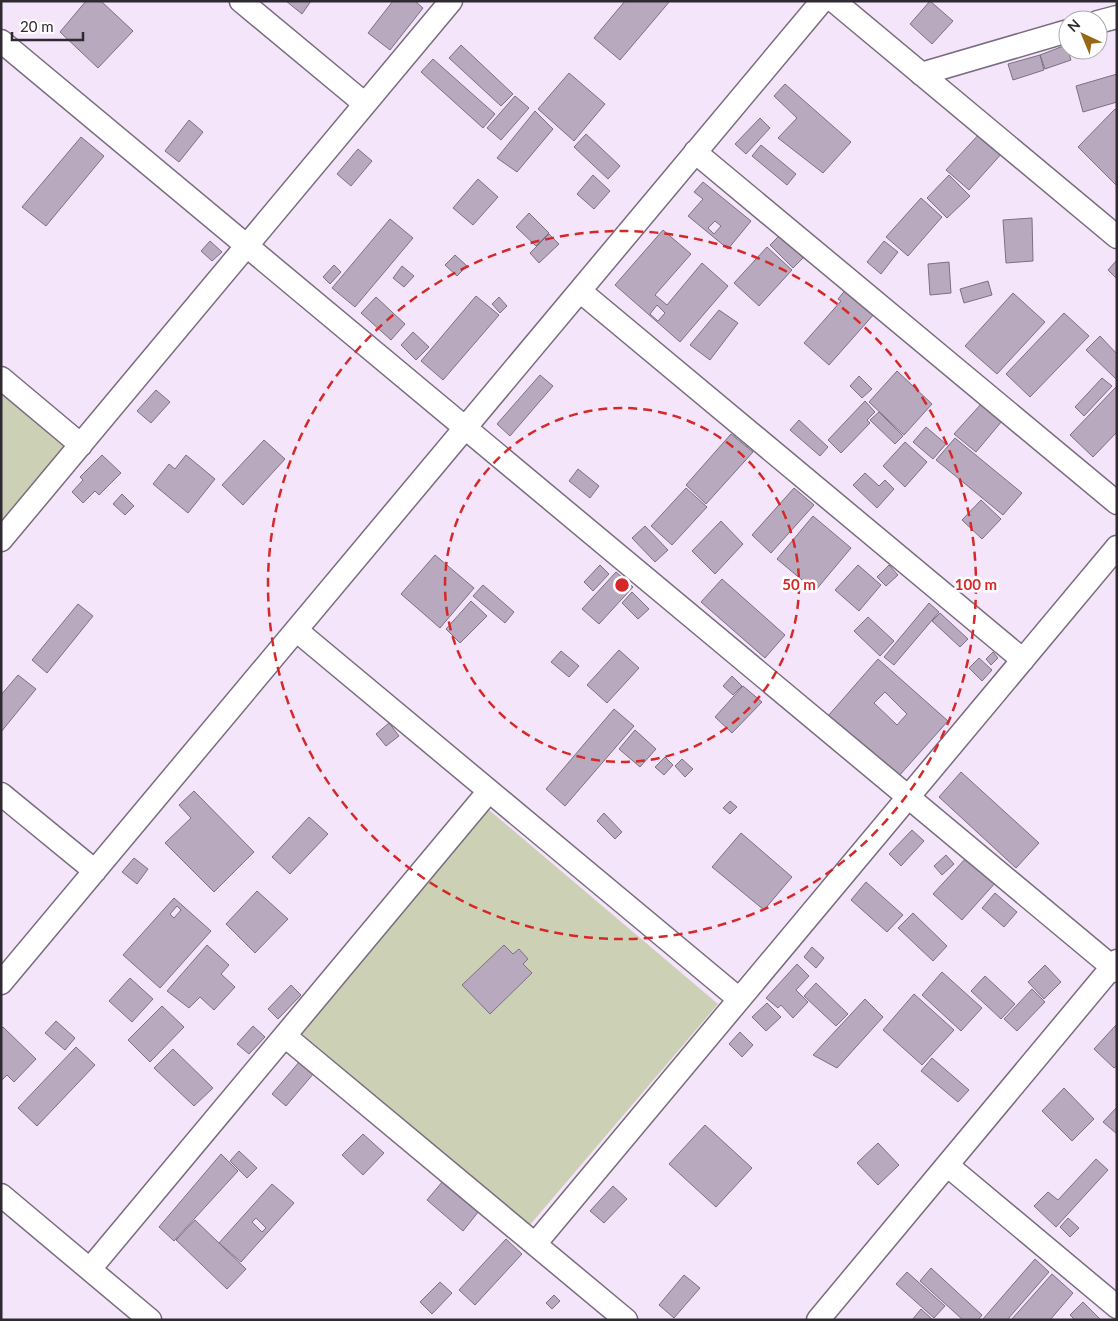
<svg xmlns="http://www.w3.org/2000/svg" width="1118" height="1321" font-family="Lato,sans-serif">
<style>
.green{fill:#ccd0b4}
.building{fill:#b8a9be;stroke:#7d7083;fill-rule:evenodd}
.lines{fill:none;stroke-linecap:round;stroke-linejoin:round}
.street-casing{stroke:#7a6c7f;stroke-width:25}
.street{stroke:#fff;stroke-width:22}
.ring{fill:none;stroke:#d62828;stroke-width:2.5;stroke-dasharray:9 6}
.centre{fill:#d62828;stroke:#fff;stroke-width:2.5}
.ring-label{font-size:15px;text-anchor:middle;font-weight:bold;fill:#d62828;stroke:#fff;stroke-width:5;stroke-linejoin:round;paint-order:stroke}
</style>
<rect width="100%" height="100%" fill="#f4e5fa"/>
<path class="green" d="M1 393 65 447 1 521Z
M489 810 718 1004 529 1226 301 1033Z"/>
<path class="building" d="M86 1H101L133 31 98 68 60 32Z
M286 1H311L302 14Z
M393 1H415L423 8 390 50 368 33Z
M625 1H670L620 60 594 38Z
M930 1 953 21 932 44 910 24Z
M461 45 513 94 501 106 449 58Z
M1066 45 1071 60 1045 69 1040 55Z
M1072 50H1098L1074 57Z
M1040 55 1044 70 1013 80 1008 64Z
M433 59 495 114 483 128 421 72Z
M569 73 605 104 574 141 538 109Z
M1117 74V102L1083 112 1076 86Z
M785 84 851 142 823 173 778 138 797 118 774 96Z
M515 96 529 108 501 140 487 128Z
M1115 109 1117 111V186L1078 147Z
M535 111 553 129 517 172 497 158Z
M760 118 770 128 746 154 735 144Z
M189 120 203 132 179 162 165 151Z
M981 132 1003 152 969 190 946 170Z
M586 134 620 166 608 179 574 147Z
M81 137 104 156 46 226 22 207Z
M761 145 796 174 787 185 752 156Z
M358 149 372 161 351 186 337 174Z
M593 175 610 191 594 209 577 194Z
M949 175 970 196 947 218 927 198Z
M478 179 498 197 473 225 453 208Z
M703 182 751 221 728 249 688 216 703 199 694 192ZM715 221 721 226 714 234 708 228Z
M921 198 942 217 908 256 886 237Z
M529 213 549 233 536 246 516 227Z
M1032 218 1033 261 1006 263 1003 220Z
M390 219 413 238 355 307 332 288Z
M663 230 691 254 655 295 667 305 702 263 728 286 680 342 615 285ZM657 305 665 313 658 321 650 314Z
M549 234 559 244 539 263 530 253Z
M780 235 803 258 793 268 770 245Z
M210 241 222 252 212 261 201 251Z
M884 241 898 252 881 274 867 262Z
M767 247 792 270 759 306 734 283Z
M455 255 467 266 457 276 445 265Z
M1117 260V279L1108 270Z
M949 262 951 293 930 295 928 264Z
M334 265 341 272 330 284 323 277Z
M402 266 414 276 404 287 393 278Z
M988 281 992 295 964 303 960 289Z
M847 288 875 313 829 365 804 343 841 301 838 299Z
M1013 293 1045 322 997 374 965 346Z
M476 296 499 315 443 380 421 361Z
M376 297 405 324 391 340 361 313Z
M499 297 507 306 500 313 492 304Z
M719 310 738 323 710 360 690 345Z
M1064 313 1089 336 1030 397 1006 374Z
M413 332 429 347 416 360 401 345Z
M1100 336 1117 354 1116 379 1086 350Z
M897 371 932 404 904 435 869 402Z
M540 375 553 386 510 436 497 424Z
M859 376 872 389 862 398 850 386Z
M1102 378 1112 386 1084 416 1075 407Z
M1117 386V432L1093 457 1070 435Z
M156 390 170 402 151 423 137 411Z
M865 401 875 412 867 420 870 423 841 453 828 440Z
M982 403 1002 421 976 452 954 434Z
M879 412 903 436 895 444 870 420Z
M799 420 828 447 820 456 790 430Z
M926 427 946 444 933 459 913 442Z
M731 434 753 452 706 504 686 485Z
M955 438 1022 493 1003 515 936 460Z
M264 440 285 459 243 505 222 485Z
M905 442 927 462 905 487 883 466Z
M102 455 121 473 99 495 95 491 83 503 72 492 83 480 80 477Z
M186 455 215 479 188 513 153 484 169 464 175 469Z
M578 469 599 486 590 498 569 481Z
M865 473 879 486 885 480 894 489 877 508 853 485Z
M686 488 707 507 672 545 651 526Z
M794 488 814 505 771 553 752 535Z
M122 494 134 506 125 515 113 504Z
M981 500 1001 519 982 539 962 520Z
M813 516 851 548 815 591 777 559Z
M721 521 743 544 715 574 692 551Z
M645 526 668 550 655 562 632 538Z
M435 555 474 588 440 628 401 594Z
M600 565 609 574 593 591 584 582Z
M858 565 881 585 859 611 835 590Z
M889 565 898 575 886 586 877 577Z
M616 572 633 587 599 624 582 609Z
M722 579 785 635 765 658 701 602Z
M483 585 514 612 505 623 473 596Z
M632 592 649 609 638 619 622 603Z
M471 601 487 616 460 643 446 629Z
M929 603 939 612 894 665 884 657Z
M78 604 93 616 47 673 32 660Z
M940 613 968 639 960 647 932 621Z
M868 617 894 641 880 656 854 631Z
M619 650 639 668 607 703 587 685Z
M561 651 579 666 569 677 551 662Z
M993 652 998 658 991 665 986 659Z
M979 658 992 670 982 681 969 668Z
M878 659 948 721 898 777 828 716ZM885 692 907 714 897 725 874 703Z
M18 675 36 689 1 732V695Z
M732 676 742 686 733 695 723 686Z
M743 686 762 702 732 733 715 717Z
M614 709 634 726 565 806 546 789Z
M389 723 399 736 386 746 376 734Z
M635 730 656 749 640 767 619 749Z
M665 757 673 765 664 775 655 767Z
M682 759 693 769 685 777 675 766Z
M961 772 1039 843 1016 868 939 797Z
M194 791 254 852 214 892 165 843 191 818 179 805Z
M730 801 737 807 730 814 723 808Z
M604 813 622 832 615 839 597 821Z
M309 817 328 834 290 874 272 857Z
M912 830 924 841 901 866 889 854Z
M741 833 792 877 764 910 712 867Z
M946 855 954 864 942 875 934 866Z
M967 857 996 882 962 920 933 894Z
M134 858 148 869 137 884 122 872Z
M866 882 903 915 887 932 851 900Z
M257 891 288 919 255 953 226 924Z
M995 893 1017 912 1004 927 982 908Z
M174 898 211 931 160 988 123 955ZM177 906 181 910 174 918 170 914Z
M913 913 947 946 933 961 898 928Z
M207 945 229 965 221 974 235 987 214 1010 200 997 189 1008 167 991Z
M504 945 513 954 519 949 528 959 523 964 532 973 490 1014 462 985Z
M812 947 824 958 816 968 804 957Z
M797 964 809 976 796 990 808 1002 793 1018 781 1005 778 1008 766 998Z
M1045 965 1061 982 1044 999 1028 982Z
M942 972 982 1008 961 1031 922 995Z
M985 976 1015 1004 1001 1019 971 991Z
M130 978 153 999 132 1022 109 1001Z
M816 983 848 1014 836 1026 804 996Z
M291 985 301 995 278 1019 268 1009Z
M1032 989 1045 1002 1017 1031 1004 1019Z
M914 994 954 1030 922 1065 883 1030Z
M865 999 883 1017 837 1068 813 1055Z
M767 1003 781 1017 766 1031 752 1017Z
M162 1006 184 1027 150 1062 128 1040Z
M56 1021 75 1038 65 1050 45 1033Z
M1116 1025 1117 1066 1114 1068 1094 1049Z
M253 1026 265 1037 249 1054 237 1044Z
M3 1027 36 1059 14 1082 7 1075 1 1081V1029Z
M740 1032 753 1045 742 1057 729 1044Z
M76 1047 95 1065 37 1126 18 1108Z
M173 1049 213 1088 194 1106 154 1068Z
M932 1058 969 1090 958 1102 921 1071Z
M300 1061 314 1073 286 1106 272 1094Z
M1064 1088 1094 1119 1072 1141 1042 1111Z
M1117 1107V1134L1103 1122Z
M705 1125 752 1168 716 1207 669 1164Z
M363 1134 384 1153 363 1175 342 1155Z
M878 1143 899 1165 878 1185 857 1163Z
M239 1151 257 1168 247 1178 230 1161Z
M221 1154 238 1171 174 1241 159 1227Z
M1096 1159 1108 1170 1056 1227 1034 1206 1048 1192 1058 1200Z
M443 1181 479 1211 463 1231 427 1200Z
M272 1184 294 1203 241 1262 219 1243ZM256 1218 266 1228 262 1232 252 1222Z
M613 1186 627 1199 604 1223 590 1211Z
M1068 1218 1079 1228 1070 1237 1060 1227Z
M195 1220 246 1269 227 1289 176 1240Z
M506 1239 522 1254 475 1305 459 1290Z
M1035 1259 1049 1272 1007 1320H984L983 1319Z
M931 1268 982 1315 978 1320H963L920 1281Z
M907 1272 945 1306 934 1318 896 1284Z
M1052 1274 1073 1293 1050 1320H1011Z
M684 1275 700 1288 674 1318 659 1305Z
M440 1282 452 1293 432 1314 420 1302Z
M554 1295 560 1301 552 1309 546 1303Z
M1083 1302 1101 1320H1075L1070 1315Z
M921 1309 933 1320H912Z"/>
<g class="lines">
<g class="street-casing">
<path id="street" d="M241 1 365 104
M834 1 1117 237
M1098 22 1117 17
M1 41 1117 971
M921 74 1068 31
M695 152 1117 503
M580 291 1023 660
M1 378 81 445
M1 540 451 1
M296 630 739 999
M1 794 95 871
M1 983 822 1
M285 1036 626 1320
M947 1165 1117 1307
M1 1195 150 1320
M535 1244 1117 547
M90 1269 489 791
M818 1320 1117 961"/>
</g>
<use href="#street" class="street"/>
</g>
<g class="ring">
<circle cx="622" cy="585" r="177"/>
<circle cx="622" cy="585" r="354"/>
</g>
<circle cx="622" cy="585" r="8" class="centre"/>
<g class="ring-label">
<text x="799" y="590">50 m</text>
<text x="976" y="590">100 m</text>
</g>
<rect width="1118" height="1321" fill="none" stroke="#2f2931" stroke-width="5"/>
<g transform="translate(1083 35) rotate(316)"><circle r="24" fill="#ffffff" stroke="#aca9ad"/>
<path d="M0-4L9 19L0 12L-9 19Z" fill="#956916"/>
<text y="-8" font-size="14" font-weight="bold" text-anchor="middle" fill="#2f2931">N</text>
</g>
<path d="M12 32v8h71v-8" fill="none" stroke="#2f2931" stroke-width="2.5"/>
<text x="20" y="32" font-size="15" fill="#2f2931" stroke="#ffffff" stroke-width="4" paint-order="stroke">20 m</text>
</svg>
